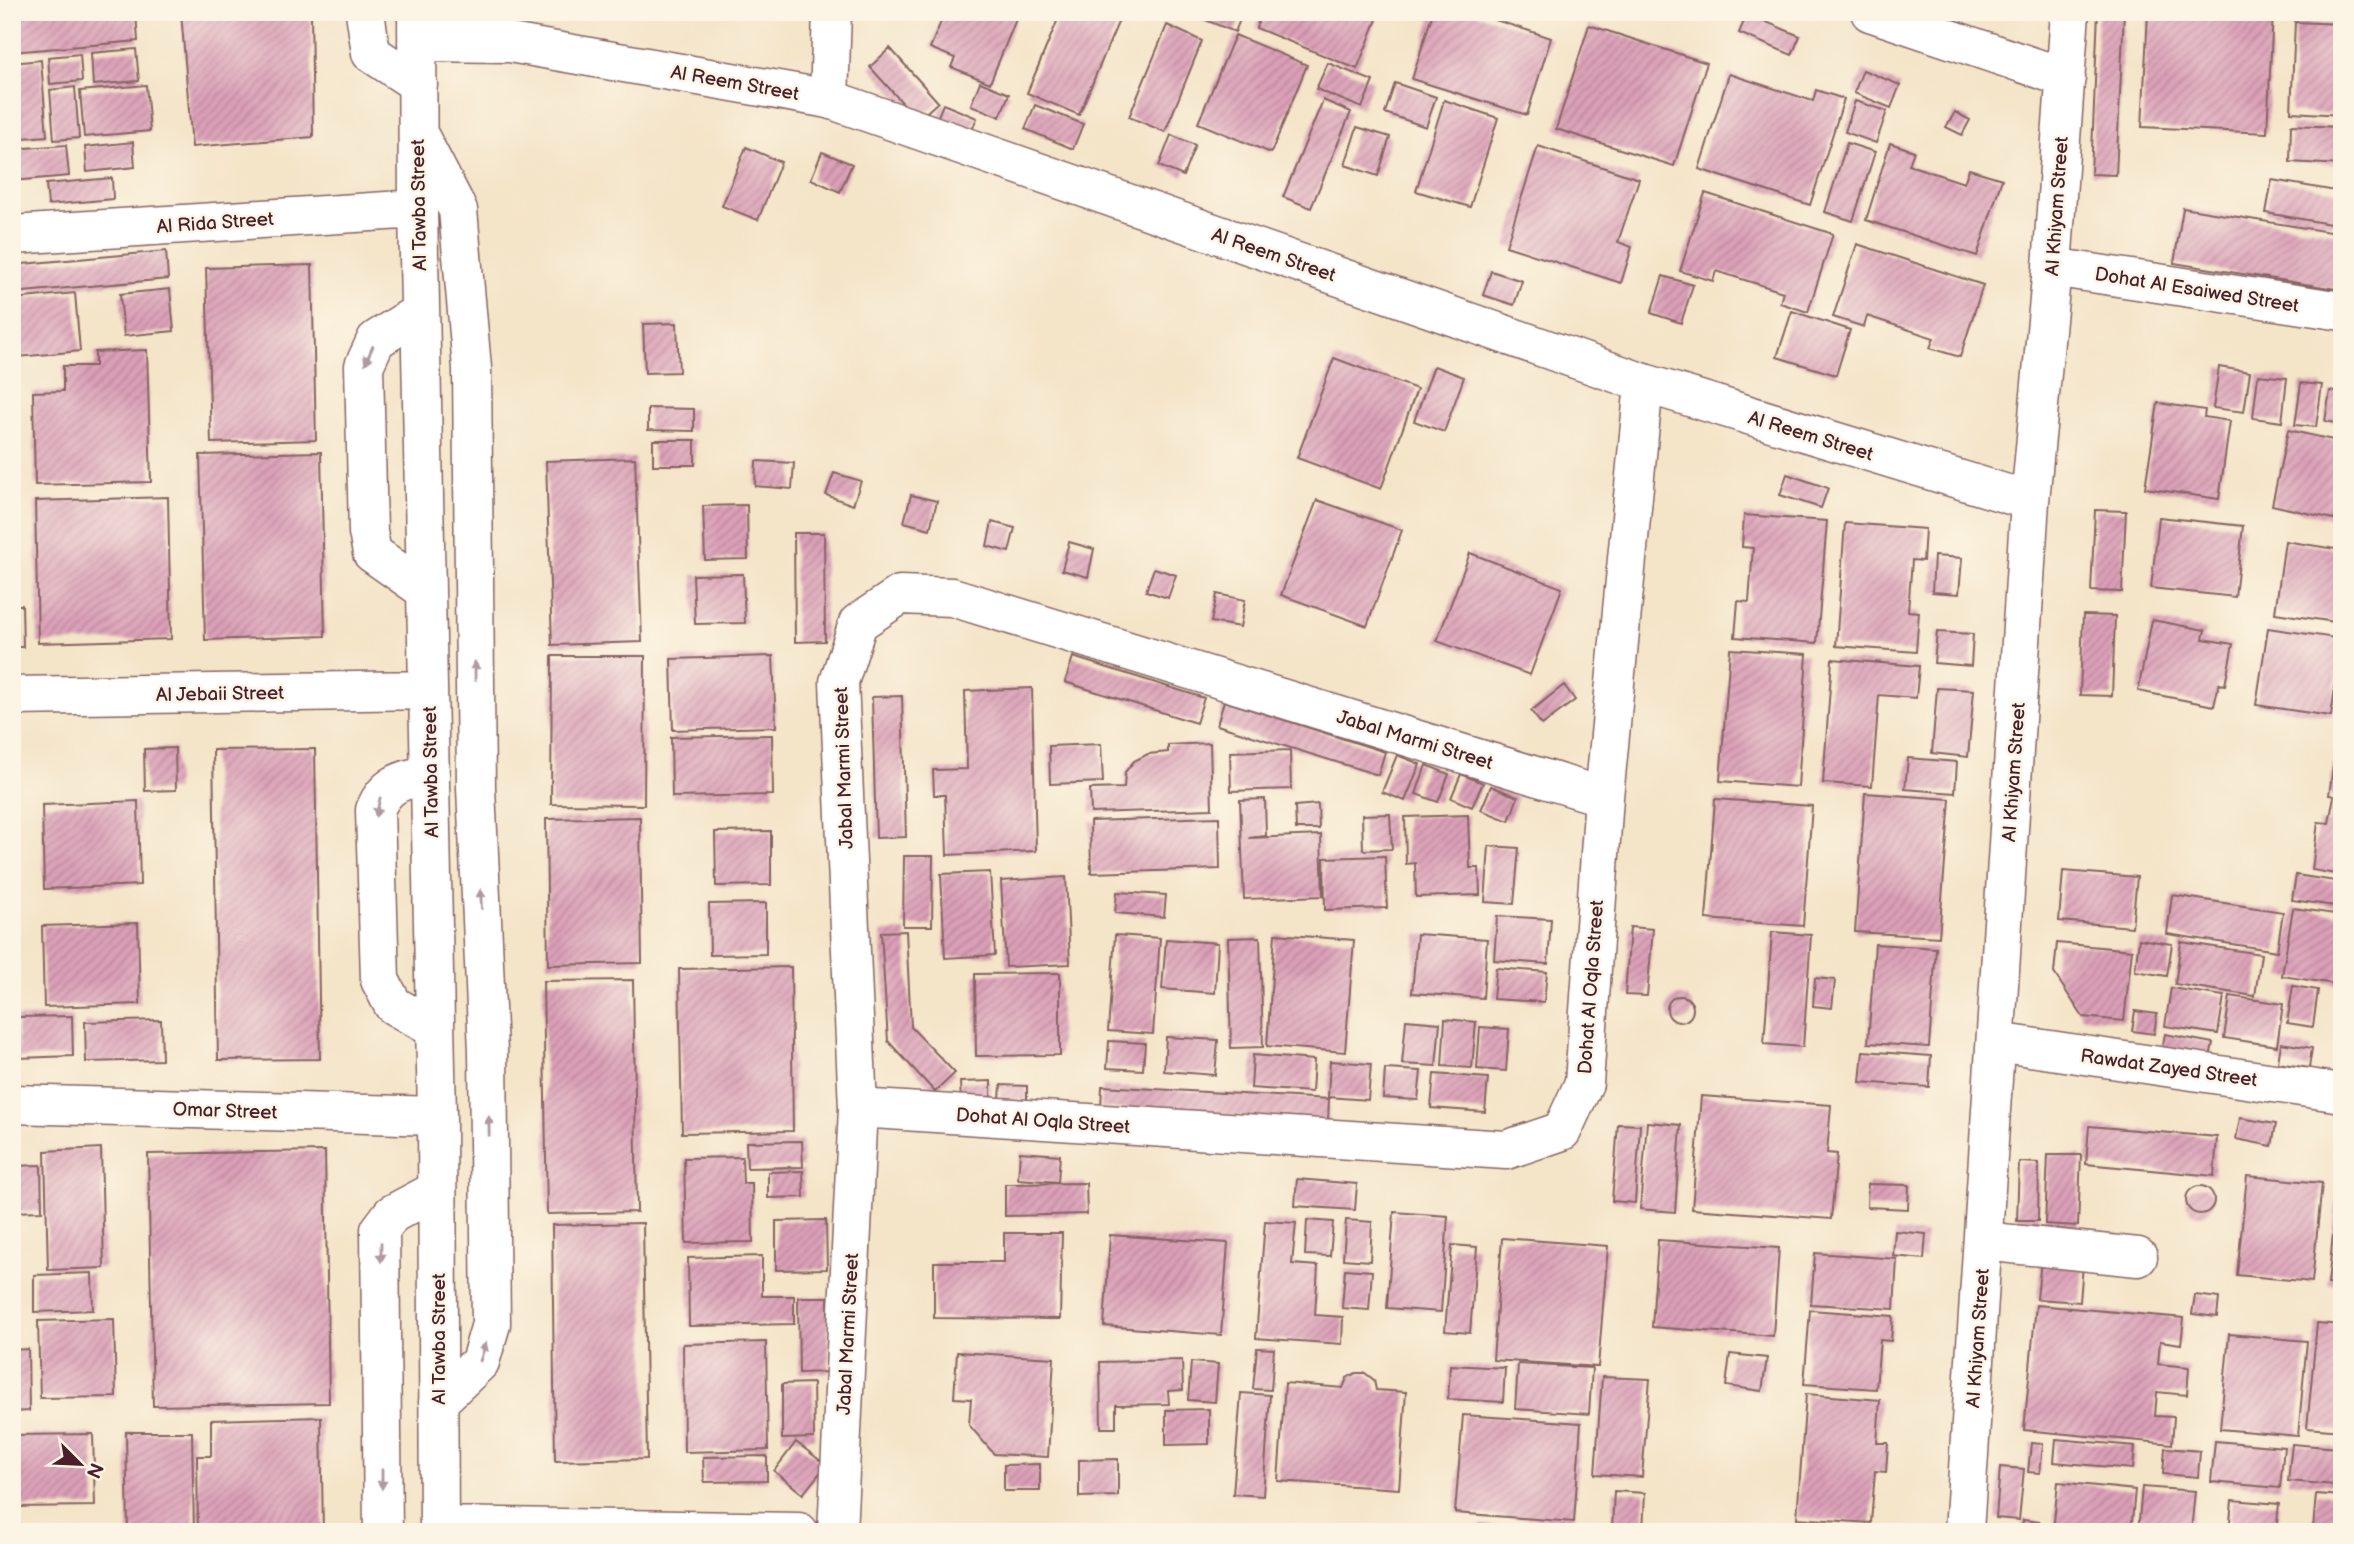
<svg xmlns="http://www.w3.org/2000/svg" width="2354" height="1544" font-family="'Balsamiq Sans',sans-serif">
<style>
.building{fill:url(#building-hatch)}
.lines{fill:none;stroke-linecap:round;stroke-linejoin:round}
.minor-casing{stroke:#866462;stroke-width:41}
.minor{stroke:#fff;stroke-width:38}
.oneway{fill:#ae9aa0}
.labels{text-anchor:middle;stroke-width:5;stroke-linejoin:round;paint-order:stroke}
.street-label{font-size:19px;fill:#4a1f2b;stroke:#fcf5e5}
</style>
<defs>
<pattern id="building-hatch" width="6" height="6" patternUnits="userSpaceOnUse" patternTransform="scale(1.75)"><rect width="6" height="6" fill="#dca0b8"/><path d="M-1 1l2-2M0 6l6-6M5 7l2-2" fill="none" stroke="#b48296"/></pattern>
</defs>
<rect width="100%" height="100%" fill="#fcf5e5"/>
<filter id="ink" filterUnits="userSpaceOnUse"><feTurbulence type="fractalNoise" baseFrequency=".0143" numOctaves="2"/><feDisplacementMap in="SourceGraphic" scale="14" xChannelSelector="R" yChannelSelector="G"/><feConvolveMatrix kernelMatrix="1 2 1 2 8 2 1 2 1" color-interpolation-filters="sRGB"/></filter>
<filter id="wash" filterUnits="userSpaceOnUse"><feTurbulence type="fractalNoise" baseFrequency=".00686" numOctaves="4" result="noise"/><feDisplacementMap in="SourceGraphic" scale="28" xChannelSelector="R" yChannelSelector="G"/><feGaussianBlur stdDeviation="1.57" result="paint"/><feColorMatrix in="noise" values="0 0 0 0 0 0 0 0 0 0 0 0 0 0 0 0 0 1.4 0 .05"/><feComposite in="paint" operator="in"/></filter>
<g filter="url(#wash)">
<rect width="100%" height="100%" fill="#f4e4c8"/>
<g id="blocks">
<path class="building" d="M12 12H136L138 41 12 52Z
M181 12H311L313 137 192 147Z
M945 12H1019L990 83 951 67 955 58 930 48Z
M1061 12 1122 13 1079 115 1027 93Z
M1194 12H1243L1235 32 1193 15Z
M1262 12H1380L1357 69 1256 28Z
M1433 12H1471L1551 38 1527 115 1412 79Z
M2098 12H2124L2116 175 2091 174Z
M2148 12H2273L2267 133 2142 127Z
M1747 14 1800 36 1792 55 1739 33Z
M2295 22 2342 24V115L2291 112Z
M1167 25 1202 41 1165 132 1129 117Z
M1589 25 1707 63 1674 166 1556 129Z
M1235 35 1307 65 1271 153 1198 123Z
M890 48 938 102 918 120 870 67Z
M136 49 139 81 93 85 91 53Z
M80 54 82 81 50 84 48 57Z
M41 60 47 136 12 139V63Z
M1328 63 1373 81 1362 108 1316 89Z
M1863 70 1900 85 1891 108 1854 93Z
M1729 74 1813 101 1816 90 1844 99 1810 205 1699 169Z
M980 82 1009 94 1000 117 971 105Z
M1395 83 1436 97 1426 127 1385 113Z
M146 85 150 131 84 137 80 91Z
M75 87 79 138 54 140 50 90Z
M1323 100 1351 112 1311 208 1283 197Z
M1444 100 1498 118 1470 207 1416 191Z
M1855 101 1887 111 1876 143 1845 132Z
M943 104 977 118 968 140 934 126Z
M1035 105 1083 124 1073 149 1025 129Z
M1955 112 1970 120 1962 135 1946 127Z
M2291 125 2342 127V165L2290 162Z
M1357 127 1390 137 1378 176 1345 165Z
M1171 135 1195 145 1183 176 1159 166Z
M133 142 135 167 87 172 85 147Z
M1847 143 1875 152 1853 221 1825 212Z
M1890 143 1914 151 1909 165 1964 183 1969 169 2002 179 1977 256 1866 220Z
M66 145 69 176 12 181V149Z
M1538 146 1639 179 1618 242 1632 247 1621 283 1506 246Z
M746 147 781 162 758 220 722 206Z
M822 152 852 164 840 192 811 179Z
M112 178 113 199 48 205 46 184Z
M2272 180 2342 192V226L2266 213Z
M1705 193 1833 234 1808 312 1780 303 1783 292 1716 271 1713 281 1680 271Z
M2183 208 2342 234V290L2174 263Z
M1857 244 1983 285 1960 357 1930 348 1934 338 1867 316 1864 327 1833 317Z
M166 251 168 279 12 293V265Z
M312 265 316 440 211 443 206 268Z
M1491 271 1522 281 1514 305 1483 295Z
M1663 276 1693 285 1681 323 1651 313Z
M170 289 174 331 124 336 120 294Z
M75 293 80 351 18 357 13 299Z
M1792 311 1850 330 1836 375 1777 357Z
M677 323 679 372 645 373 643 324Z
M147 350 151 482 35 485 33 392 63 391V366H95V352Z
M1334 358 1417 389 1381 489 1297 458Z
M1434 366 1464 377 1444 432 1414 421Z
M2219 367 2250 372 2244 412 2213 408Z
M2258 375 2287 378 2282 422 2253 418Z
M2301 383 2322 385 2316 427 2295 425Z
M2330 391 2342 393V424L2325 421Z
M2158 403 2205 410 2204 417 2230 421 2219 499 2145 488Z
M648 408 694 409V431L648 430Z
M2288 430 2342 442V521L2272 505Z
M653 440H695V465H653Z
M321 452 325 636 205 640 200 455Z
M635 458 642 642 552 645 546 461Z
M756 461 794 463 792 489 755 486Z
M834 473 861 481 853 505 826 495Z
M1787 474 1828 488 1821 508 1780 495Z
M911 495 937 501 930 529 904 522Z
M168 497 171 639 38 643 35 501Z
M1317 500 1402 530 1367 626 1281 595Z
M747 505 748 559 705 560 703 506Z
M2095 510 2126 511 2122 592 2091 591Z
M1744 515 1827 521 1817 643 1735 637 1738 601 1749 602 1753 548 1742 547Z
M2159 517 2243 526 2235 597 2151 588Z
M992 522 1015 528 1009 552 987 546Z
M1845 523 1925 529 1923 561 1912 560 1908 611 1919 612 1916 652 1836 646Z
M794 533H824L825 641 795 642Z
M2285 541 2342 550V623L2275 613Z
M1069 542 1094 549 1088 577 1062 570Z
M1470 553 1562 588 1530 675 1437 641Z
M1934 556 1962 558 1959 594 1932 592Z
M1154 568 1176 575 1168 598 1146 591Z
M743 574 745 623 695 624 693 575Z
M1217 594 1245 600 1240 627 1211 622Z
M12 605H22L23 647H12Z
M2083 615 2115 616 2112 696 2080 695Z
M2152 620 2205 630 2203 639 2233 644 2225 685 2219 684 2214 706 2138 691Z
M2268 628 2342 639 2331 716 2256 705Z
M1937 632 1973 634 1971 666 1934 663Z
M1730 649 1807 654 1798 787 1720 781Z
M552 656H645L644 805 551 804Z
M773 656 776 727 673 730 671 659Z
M1073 657 1204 698 1196 723 1065 682Z
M1832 659 1919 666 1916 698 1879 695 1872 786 1823 783Z
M1564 685 1575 700 1542 725 1531 711Z
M1032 688 1036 851 947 855 945 795H934L933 770 967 769 965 691Z
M1937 688 1974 690 1968 757 1932 753Z
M902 696 906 837 876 838 872 697Z
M1224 701 1385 752 1378 775 1217 725Z
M772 735 773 795 672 797 671 737Z
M1210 743 1212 809 1091 813 1090 789 1124 788 1125 772 1134 761 1148 754 1168 752V745Z
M1101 744 1103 782 1050 784 1049 746Z
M2336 746 2342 747V875L2312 870 2318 822 2329 823 2334 796 2329 795Z
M175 748 176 790 145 791 144 749Z
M315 749 320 1059 218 1060 213 750Z
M1290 750 1291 789 1231 791 1230 752Z
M1397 755 1420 764 1405 801 1382 792Z
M1908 758 1957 762 1955 793 1905 789Z
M1426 765 1449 774 1438 802 1416 794Z
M1461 774 1483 783 1472 807 1451 798Z
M1491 786 1518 797 1509 821 1481 810Z
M1865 793 1950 799 1939 937 1855 932Z
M1265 799 1266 836 1249 838 1321 835 1323 896 1244 899 1240 800Z
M1715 799 1812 806 1803 926 1706 919Z
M138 801 140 885 44 889 42 805Z
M1318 804 1319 829H1296L1295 806Z
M1390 814 1392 849 1363 850 1362 815Z
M1468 815 1470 868H1479L1480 895 1416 897 1415 863 1406 864 1405 817Z
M640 817 642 963 548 965 546 819Z
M1219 817 1220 869 1091 873 1090 821Z
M771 831V885L716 886 715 832Z
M1489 846 1519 848 1514 904 1485 902Z
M904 856H933L932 926H903Z
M1385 856 1387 908 1325 910 1324 858Z
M2063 871 2137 877 2132 927 2059 921Z
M990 872 995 955 945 958 941 874Z
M2296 875 2342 882V907L2292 900Z
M1066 877 1070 964 1006 967 1001 881Z
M1117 892 1166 895 1164 917 1115 913Z
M2172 895 2283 912 2277 951 2167 934Z
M766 903V954L710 955 709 904Z
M2293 908 2342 915V985L2282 976Z
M1497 916 1551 919 1548 964 1494 960Z
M138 923 140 1004 44 1007 42 926Z
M1630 927 1653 929 1647 996 1625 995Z
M906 931 911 1027 955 1073 935 1092 888 1041 881 932Z
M1772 932 1811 935 1803 1047 1764 1044Z
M1275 934 1354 940 1345 1052 1267 1046Z
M1417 934 1487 939 1483 998 1412 993Z
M1115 935 1160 938 1153 1034 1108 1031Z
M1260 937 1263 1047 1231 1048 1228 938Z
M1166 939 1218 943 1215 993 1162 989Z
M2139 939 2172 944 2167 976 2135 971Z
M2181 942 2261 954 2255 996 2175 984Z
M2057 943 2132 950 2124 1021 2083 1017 2054 973Z
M1875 944 1936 948 1929 1047 1868 1043Z
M791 967 793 1131 682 1133 679 969Z
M1496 968 1547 972 1544 1002 1493 999Z
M1060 973V1055L976 1056 975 974Z
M1815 978 1835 980 1832 1008 1813 1006Z
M633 980 637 1212 547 1214 543 981Z
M2293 986 2318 990 2313 1027 2287 1023Z
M2171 988 2224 996 2218 1034 2165 1026Z
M1667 1009a13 13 0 1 1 26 0a13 13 0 1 1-26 0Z
M2230 996 2283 1004 2277 1046 2224 1038Z
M2135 1011 2157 1014 2154 1034 2132 1031Z
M72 1016 73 1056 18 1058 17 1017Z
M1445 1019 1476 1022 1472 1068 1442 1066Z
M161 1020 162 1060 86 1062 85 1022Z
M1406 1020 1440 1023 1436 1066 1402 1064Z
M1480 1027 1509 1029 1506 1071 1477 1069Z
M2165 1034 2213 1043 2208 1067 2160 1058Z
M1166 1037 1218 1040 1215 1075 1164 1071Z
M1109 1041 1145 1043 1143 1070 1107 1068Z
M2281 1043 2312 1048 2309 1068 2278 1063Z
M1863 1051 1931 1056 1929 1087 1860 1082Z
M1253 1055 1314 1060 1312 1092 1251 1088Z
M1330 1061 1371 1064 1368 1100 1328 1097Z
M1385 1069 1421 1071 1418 1100 1383 1098Z
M1434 1074 1488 1078 1485 1112 1431 1108Z
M991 1081V1101L961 1102 960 1082Z
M1001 1085 1027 1086V1100H1000Z
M1102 1086 1329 1099 1328 1121 1101 1108Z
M1701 1096 1831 1105 1827 1153 1837 1154 1831 1219 1692 1209Z
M2240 1118 2276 1124 2272 1146 2236 1139Z
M1647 1122 1681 1125 1675 1212 1640 1209Z
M1618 1124 1640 1125 1635 1203 1612 1201Z
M2089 1126 2217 1137 2214 1176 2086 1164Z
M802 1141 803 1167 747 1168 746 1142Z
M101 1148 104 1268 48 1270 45 1151Z
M325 1151 329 1403 153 1406 148 1154Z
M1020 1152 1060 1155 1058 1182 1018 1179Z
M2048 1155H2081L2078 1226 2045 1224Z
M742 1157 743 1183H752L753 1242 686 1243 684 1158Z
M2019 1162 2039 1163 2038 1221H2017Z
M41 1165 42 1211 12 1212V1166Z
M803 1171 804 1197 768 1198V1172Z
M2247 1176 2322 1183 2312 1282 2237 1275Z
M1297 1179 1357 1184 1355 1210 1295 1206Z
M1086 1183 1087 1214 1005 1216V1184Z
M2338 1183H2342V1285L2328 1284Z
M1868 1184 1909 1185 1908 1209 1867 1207Z
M2186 1200a14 14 0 1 1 28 0a14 14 0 1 1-28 0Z
M1394 1212 1448 1216 1441 1312 1387 1308Z
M826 1220 827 1269 776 1270V1221Z
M1307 1220 1333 1222 1330 1256 1305 1255Z
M1346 1220 1372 1222 1370 1261 1343 1259Z
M1265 1221 1296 1223 1292 1264 1318 1266 1315 1315 1343 1317 1342 1344 1256 1338Z
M643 1223 647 1459 555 1461 552 1225Z
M1895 1231 1926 1234 1924 1259 1893 1256Z
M1004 1233H1062L1060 1319 934 1318V1262H1004Z
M1110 1235 1228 1243 1221 1335 1104 1326Z
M1502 1238 1608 1246 1598 1367 1493 1360Z
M1658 1240 1779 1248 1773 1336 1652 1327Z
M1452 1245 1477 1247 1470 1333 1445 1331Z
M1815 1253 1897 1259 1894 1309 1811 1304Z
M762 1256V1296H794V1324L689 1326 688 1258Z
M2041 1260 2083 1264 2080 1302 2037 1299Z
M1345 1269 1372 1271 1369 1310 1342 1308Z
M92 1273 93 1310 34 1312V1275Z
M2195 1295 2219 1298 2217 1317 2192 1314Z
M798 1297H828L829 1372 799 1373Z
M2036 1305 2184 1318 2181 1344 2160 1341 2158 1364 2189 1367 2187 1395 2157 1392 2155 1416 2174 1417 2172 1444 2024 1430Z
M1810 1310 1893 1316 1891 1341 1880 1340 1876 1389 1804 1384Z
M114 1319 116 1397 40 1398 38 1321Z
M2317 1323 2342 1325V1431L2307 1428Z
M2229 1334 2307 1341 2298 1436 2220 1429Z
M766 1342 768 1450 684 1452 683 1344Z
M1257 1348 1274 1349 1271 1390 1253 1389Z
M28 1349 29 1411 12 1412V1350Z
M957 1352 1054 1358 1048 1457 994 1454 969 1425 971 1399 954 1398Z
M1730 1354 1767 1358 1762 1391 1726 1386Z
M1182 1360 1183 1390 1168 1391 1169 1404 1116 1405V1428H1101L1100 1362Z
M1191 1362 1218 1364 1215 1402 1188 1400Z
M1518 1364 1592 1368 1589 1414 1515 1409Z
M1450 1365 1505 1368 1503 1402 1448 1399Z
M1356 1373H1365L1374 1380 1376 1390 1406 1392 1399 1489 1278 1481 1285 1383 1343 1388 1347 1378Z
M1602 1377 1650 1379 1642 1477 1595 1474Z
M813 1383 814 1438 782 1439V1384Z
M1241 1393 1270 1395 1263 1496 1233 1494Z
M1806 1394 1880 1400 1877 1443H1888L1886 1472 1875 1471 1871 1523 1797 1518Z
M1209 1409V1444L1166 1445V1410Z
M1463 1415 1581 1423 1574 1522 1455 1513Z
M321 1417 323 1532H198L197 1456H211V1420Z
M126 1432H192L194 1532H128Z
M93 1434 95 1506 12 1507V1435Z
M2056 1439 2135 1446 2133 1469 2054 1462Z
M2215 1441 2284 1447 2280 1488 2211 1482Z
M796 1442 826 1465 803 1494 774 1471Z
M2031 1443 2043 1444 2040 1473 2028 1472Z
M2292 1444 2338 1448 2335 1485 2288 1481Z
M2165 1448 2200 1451 2198 1477 2163 1474Z
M767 1456V1481L704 1482 703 1457Z
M1118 1459V1496L1079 1497V1460Z
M1040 1464V1491H1004V1465Z
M2000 1467 2024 1469 2019 1520 1996 1518Z
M2058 1482 2135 1490 2131 1532H2053Z
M2142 1487 2195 1491 2191 1532H2138Z
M1614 1491 1645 1493 1643 1531 1612 1528Z
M2316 1494 2342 1496V1532L2313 1529Z
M2232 1500 2279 1504 2276 1532H2229Z
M2023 1520 2040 1522V1532H2022Z
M1480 1524 1510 1527V1532H1479Z"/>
</g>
</g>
<g filter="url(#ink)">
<use href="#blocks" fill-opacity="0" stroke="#866462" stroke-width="2"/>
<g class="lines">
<g class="minor-casing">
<path id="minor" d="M365 12 371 53 418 84
M417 12 418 209 437 1116 439 1532
M449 12 502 39
M1870 12 2066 78
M417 42 510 43 829 99 1644 383 2030 501
M829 99 832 12
M421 139 458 210 472 368 476 788 488 1051 491 1324 480 1362 438 1402
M12 235 418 209
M2052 267 2342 311
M420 312 376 340 364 366 368 532 372 553 426 591
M12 696 428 690
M430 774C404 780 386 782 375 810L380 980 393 1005 435 1029
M1996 1042 2342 1093
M12 1104 437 1116
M858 1108 1506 1150 1562 1131 1584 1083 1604 797 1644 383
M1983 1241 2138 1257
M439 1526 799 1532
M383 1532 380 1230 392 1214 437 1190
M837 1532 858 1108 839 682 858 623 900 595 952 597 1604 797
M1964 1532 2030 501 2052 267 2070 12"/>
</g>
<use href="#minor" class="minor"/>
</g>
<defs><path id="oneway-solid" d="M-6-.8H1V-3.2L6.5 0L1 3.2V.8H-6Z" transform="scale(1.75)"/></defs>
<g class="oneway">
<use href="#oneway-solid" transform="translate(369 355) rotate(114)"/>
<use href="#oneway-solid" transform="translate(475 671) rotate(-91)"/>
<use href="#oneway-solid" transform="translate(378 807) rotate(103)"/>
<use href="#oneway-solid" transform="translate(481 899) rotate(-93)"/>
<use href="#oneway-solid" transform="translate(489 1126) rotate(-91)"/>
<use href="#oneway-solid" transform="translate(381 1252) rotate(90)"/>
<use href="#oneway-solid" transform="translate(483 1352) rotate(-72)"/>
<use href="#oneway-solid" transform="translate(382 1479) rotate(90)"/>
</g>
</g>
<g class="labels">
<g class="street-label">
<text transform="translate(735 82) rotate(10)" y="7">Al Reem Street</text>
<text transform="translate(418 205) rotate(-91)" y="7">Al Tawba Street</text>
<text transform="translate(2056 206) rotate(-86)" y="7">Al Khiyam Street</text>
<text transform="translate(215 222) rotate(-4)" y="7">Al Rida Street</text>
<text transform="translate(1274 254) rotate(19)" y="7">Al Reem Street</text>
<text transform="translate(2197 289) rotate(9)" y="7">Dohat Al Esaiwed Street</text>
<text transform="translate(1811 435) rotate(17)" y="7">Al Reem Street</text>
<text transform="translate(220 693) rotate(-1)" y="7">Al Jebaii Street</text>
<text transform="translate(1415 739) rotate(17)" y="7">Jabal Marmi Street</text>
<text transform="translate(843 768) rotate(-92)" y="7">Jabal Marmi Street</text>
<text transform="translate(430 772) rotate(-91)" y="7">Al Tawba Street</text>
<text transform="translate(2013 772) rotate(-86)" y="7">Al Khiyam Street</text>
<text transform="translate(1590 987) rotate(-86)" y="7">Dohat Al Oqla Street</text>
<text transform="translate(2169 1067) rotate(8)" y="7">Rawdat Zayed Street</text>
<text transform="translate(225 1110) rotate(2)" y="7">Omar Street</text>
<text transform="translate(1043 1120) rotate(4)" y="7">Dohat Al Oqla Street</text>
<text transform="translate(847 1334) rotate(-87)" y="7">Jabal Marmi Street</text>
<text transform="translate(1977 1338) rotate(-86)" y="7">Al Khiyam Street</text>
<text transform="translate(438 1339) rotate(-90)" y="7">Al Tawba Street</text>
</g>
</g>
<rect width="2354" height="1544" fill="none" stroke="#fcf5e5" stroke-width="42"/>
<g transform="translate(80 1464) rotate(114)" stroke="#fcf5e5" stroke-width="5" paint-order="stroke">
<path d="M0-5L12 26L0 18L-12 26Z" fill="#4a1f2b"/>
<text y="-10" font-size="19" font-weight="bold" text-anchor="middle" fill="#4a1f2b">N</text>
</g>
</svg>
